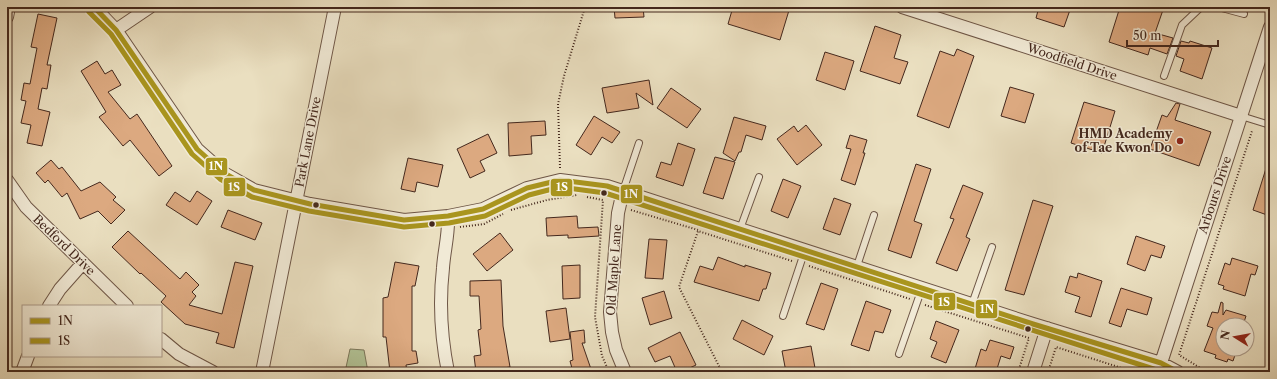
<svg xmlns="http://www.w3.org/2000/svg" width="1277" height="379" font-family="'Libre Caslon Text',serif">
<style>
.green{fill:#b2c396;stroke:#7b765a}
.building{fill:#dca980;stroke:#44281d}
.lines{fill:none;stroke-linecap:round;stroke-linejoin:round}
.service-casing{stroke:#6e5646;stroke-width:8}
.minor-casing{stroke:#6e5646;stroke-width:14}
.path{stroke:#44281d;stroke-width:2;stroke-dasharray:1 2;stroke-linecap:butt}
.service{stroke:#f1ead6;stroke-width:6}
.minor{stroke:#f1ead6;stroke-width:12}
.bus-1-casing{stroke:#f1ead6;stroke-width:8}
.bus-2-casing{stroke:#f1ead6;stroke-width:8}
.bus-1{stroke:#a9951e;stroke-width:5}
.bus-2{stroke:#a9951e;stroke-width:5}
.poi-dot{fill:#8f2418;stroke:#f1ead6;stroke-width:1.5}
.bus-dot{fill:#44281d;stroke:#f1ead6;stroke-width:1.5}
.labels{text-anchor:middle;stroke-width:3;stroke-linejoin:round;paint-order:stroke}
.street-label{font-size:12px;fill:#44281d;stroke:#f1ead6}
.poi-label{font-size:12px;font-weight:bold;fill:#44281d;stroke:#f1ead6;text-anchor:end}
.line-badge{stroke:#f1ead6;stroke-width:1.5}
.badge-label{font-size:11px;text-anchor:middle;font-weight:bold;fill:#fff}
</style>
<rect width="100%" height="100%" fill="#eadfc0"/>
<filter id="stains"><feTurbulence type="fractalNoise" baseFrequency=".005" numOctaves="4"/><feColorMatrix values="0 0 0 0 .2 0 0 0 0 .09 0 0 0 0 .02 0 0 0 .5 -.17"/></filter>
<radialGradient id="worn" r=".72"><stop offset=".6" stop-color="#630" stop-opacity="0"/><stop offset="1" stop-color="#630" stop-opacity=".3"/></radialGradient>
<path class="green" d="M350 349 364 350 368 372H345Z"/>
<path class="building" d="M614 7H643L644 17 615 18Z
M733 7H790L780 40 728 24Z
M1039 7H1071L1064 27 1036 18Z
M1120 7H1164L1155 33 1173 38 1167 54 1150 48 1148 55 1109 42Z
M38 14 57 18 47 65H51L47 89 42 88 38 109 50 112 42 146 27 143 31 125 21 123 26 101 21 100 24 83 30 84 37 48 31 47Z
M875 26 901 35 894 58 908 62 900 84 860 71Z
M1181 41 1189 43 1190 41 1212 48 1202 79 1180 71 1184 59 1176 56Z
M957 49 974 56 949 128 917 116 940 51 954 56Z
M825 52 854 61 845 90 816 80Z
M97 61 105 74 112 70 121 85 108 92 130 119 137 114 172 166 159 176 130 140 123 146 99 117 106 112 81 71Z
M649 80 653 105 636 93 639 108 607 113 602 88Z
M1010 87 1034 94 1025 123 1001 116Z
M671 88 701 109 687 128 657 108Z
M1084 102 1115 111 1102 153 1071 143Z
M1176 103 1180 104 1175 120 1211 132 1199 166 1150 149 1162 115 1167 117Z
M594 116 620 132 612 143 602 137 591 155 576 145Z
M734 117 766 126 762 140 746 135 741 152H739L735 161 723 153Z
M545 121 546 135 531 136 532 154 509 156 508 123Z
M806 125 822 145 797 165 777 139 794 126 798 132Z
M488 134 497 153 480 161 485 171 470 178 457 149Z
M850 135 867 140 863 153H865L855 185 841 180 851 149 846 148Z
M678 143 695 149 683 186 656 177 661 162 671 165Z
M715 157 735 162 723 199 703 193Z
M408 158 443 165 438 187 417 182 415 192 401 189Z
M51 160 59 169 62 167 81 191 100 182 116 197 113 200 125 210 111 224 98 211 80 219 67 193 62 197 48 180 45 183 36 173Z
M1268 162H1270V216L1253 210Z
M916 164 931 169 914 221 922 224 911 258 888 250Z
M783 179 801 186 788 218 771 211Z
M963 185 983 193 966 237 970 239 957 271 936 263 954 219 950 218Z
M197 191 212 201 197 225 166 205 175 192 190 202Z
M834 198 851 204 840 235 823 229Z
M1033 200 1053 206 1024 295 1005 290Z
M228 210 262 223 255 240 221 227Z
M577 216 578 228 598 227 599 236 568 238V235L547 236 546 218Z
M128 231 180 279 186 272 199 285 192 292 196 296 189 305 222 314 235 262 253 266 234 348 216 343 219 333 185 324 161 302 166 296 141 273 140 274 112 247Z
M500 233 513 250 487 271 473 254Z
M1136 236 1165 246 1161 258 1151 255 1145 271 1127 264Z
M649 239 667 240 663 279 645 278Z
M718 257 745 267V265L771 273 766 289H763L759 301 694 282 700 266 713 270Z
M1232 258 1258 266 1255 275 1251 274 1245 296 1223 289 1224 286 1218 284 1225 263 1230 265Z
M395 262 419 266 415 286H412V351H416L418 363 406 365 407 372H390L386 337H383V298L388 297Z
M580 265V298L563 299 562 266Z
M1078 273 1102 281 1091 317 1075 312 1080 297 1065 292 1070 276 1077 278Z
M501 280 503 326 510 367 476 372 474 356 481 355 478 330 481 329 479 296H470V281Z
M821 283 838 289 824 330 806 324Z
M1121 288 1152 298 1147 315 1127 309 1121 327 1109 323Z
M664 291 672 318 650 325 642 298Z
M866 301 891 310 883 333 875 331 869 351 851 345Z
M1221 302 1223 303V315L1226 310 1246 316 1244 322 1247 323V325H1223V349H1237L1233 361 1228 359 1227 362 1215 358 1216 355 1204 351 1213 328 1207 326 1212 312 1218 313Z
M566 308 570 339 550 342 546 311Z
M742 320 773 336 764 355 733 339Z
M936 321 959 330 946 363 931 357 937 342 930 339Z
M584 330 585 343H582L592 372H573L570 361 573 360 570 332Z
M680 332 696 365 681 372H677L670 356 655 362 648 348Z
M990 340 1014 347 1010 359 1001 356 996 372H974L981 349 986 351Z
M811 346 815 368 786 372 782 351Z"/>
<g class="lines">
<g class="service-casing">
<path id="service" d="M1218 7 1244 14
M1164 76 1182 25 1200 8 1204 7
M1241 116 1270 125
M623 191 639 143
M740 229 759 177
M857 266 874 215
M972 304 992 247
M783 316 805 250
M899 354 922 288"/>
</g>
<g class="minor-casing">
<path id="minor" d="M94 7 116 30 197 149 224 173 254 190 310 204 404 220 448 216 483 209 527 188 560 180 607 186 1033 324 1161 363 1178 372
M902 7 1241 116
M7 17 9 7
M116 30 150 7
M7 180 26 207 127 306
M623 191 618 213 610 312 612 332 616 350 625 372
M49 306 60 289 83 263
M161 339 179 354 213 372
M1161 363 1270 27
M22 372 28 356
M262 372 335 7
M448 372C441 337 439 303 443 268 444 251 449 234 448 216
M1033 372 1047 328"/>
</g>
<path class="path" d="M560 168 558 104 564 76 585 7
M587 197 603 200 595 317 602 356 609 372
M511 210 547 200 577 195
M631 210 698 230
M460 227 484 224 503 214
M809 266 910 299
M925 305 1029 338 1018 372
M722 372 679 287 698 231 792 261
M1048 372 1056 347 1134 372
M1207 372 1179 355 1252 131"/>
<use href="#service" class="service"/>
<use href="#minor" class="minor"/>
<g class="bus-1-casing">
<path id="bus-1" d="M94 7 116 30 197 149 224 173 254 190 310 204 404 220 448 216 483 209 527 188 560 180 607 186 1033 324 1161 363 1178 372"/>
</g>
<g class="bus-2-casing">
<path id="bus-2" d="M89 12 111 34 192 154 220 179 252 197 309 211 404 227 449 223 485 216 529 195 560 187 605 193 1163 372"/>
</g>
<use href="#bus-1" class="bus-1"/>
<use href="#bus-2" class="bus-2"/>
</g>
<circle class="poi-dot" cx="1180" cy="141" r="4"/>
<g class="bus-dot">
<circle cx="604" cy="193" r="3.5"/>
<circle cx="316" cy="205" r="3.5"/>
<circle cx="432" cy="224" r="3.5"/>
<circle cx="1028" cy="329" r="3.5"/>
</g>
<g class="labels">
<g class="street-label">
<text transform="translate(1072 62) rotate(18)" y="4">Woodfield Drive</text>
<text transform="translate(308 142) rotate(-79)" y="4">Park Lane Drive</text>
<text transform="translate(1215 195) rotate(-72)" y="4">Arbours Drive</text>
<text transform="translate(64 245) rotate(44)" y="4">Bedford Drive</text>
<text transform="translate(614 270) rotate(-86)" y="4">Old Maple Lane</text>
</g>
<g class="poi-label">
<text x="1172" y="138">HMD Academy<tspan x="1172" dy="14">of Tae Kwon Do</tspan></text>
</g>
</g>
<g class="line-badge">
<rect x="205" y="157" width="23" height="19" rx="4" fill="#a9951e"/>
<rect x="223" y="177" width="23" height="20" rx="4" fill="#a9951e"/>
<rect x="550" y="178" width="23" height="19" rx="4" fill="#a9951e"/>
<rect x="620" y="184" width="23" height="20" rx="4" fill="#a9951e"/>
<rect x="933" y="292" width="23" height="19" rx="4" fill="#a9951e"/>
<rect x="975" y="299" width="23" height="20" rx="4" fill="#a9951e"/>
</g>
<g class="badge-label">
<text x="216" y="170">1N</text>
<text x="234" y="191">1S</text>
<text x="562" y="191">1S</text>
<text x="631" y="198">1N</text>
<text x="944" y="306">1S</text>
<text x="987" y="313">1N</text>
</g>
<rect width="1277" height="379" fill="none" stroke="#eadfc0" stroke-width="24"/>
<rect x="8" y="8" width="1261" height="363" fill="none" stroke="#44281d" stroke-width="2"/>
<rect x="12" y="12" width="1253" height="355" fill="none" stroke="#44281d"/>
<rect x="22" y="305" width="140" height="52" fill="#f1ead6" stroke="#ac9c8c"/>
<rect x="30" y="318" width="20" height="6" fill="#a9951e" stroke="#ac9c8c"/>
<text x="58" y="325" font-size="12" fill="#44281d">1N</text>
<rect x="30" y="338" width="20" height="6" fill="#a9951e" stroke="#ac9c8c"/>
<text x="58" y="345" font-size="12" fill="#44281d">1S</text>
<g transform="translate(1235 337) rotate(281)"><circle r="19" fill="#f1ead6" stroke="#ac9c8c"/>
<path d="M0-3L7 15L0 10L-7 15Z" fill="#8f2418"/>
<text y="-6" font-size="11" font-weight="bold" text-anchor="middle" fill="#44281d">N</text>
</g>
<path d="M1127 40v6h91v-6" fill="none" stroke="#44281d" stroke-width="2"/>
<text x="1133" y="40" font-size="12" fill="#44281d" stroke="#f1ead6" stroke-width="3" paint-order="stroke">50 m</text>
<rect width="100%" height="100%" filter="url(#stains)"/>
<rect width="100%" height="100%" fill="url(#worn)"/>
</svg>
